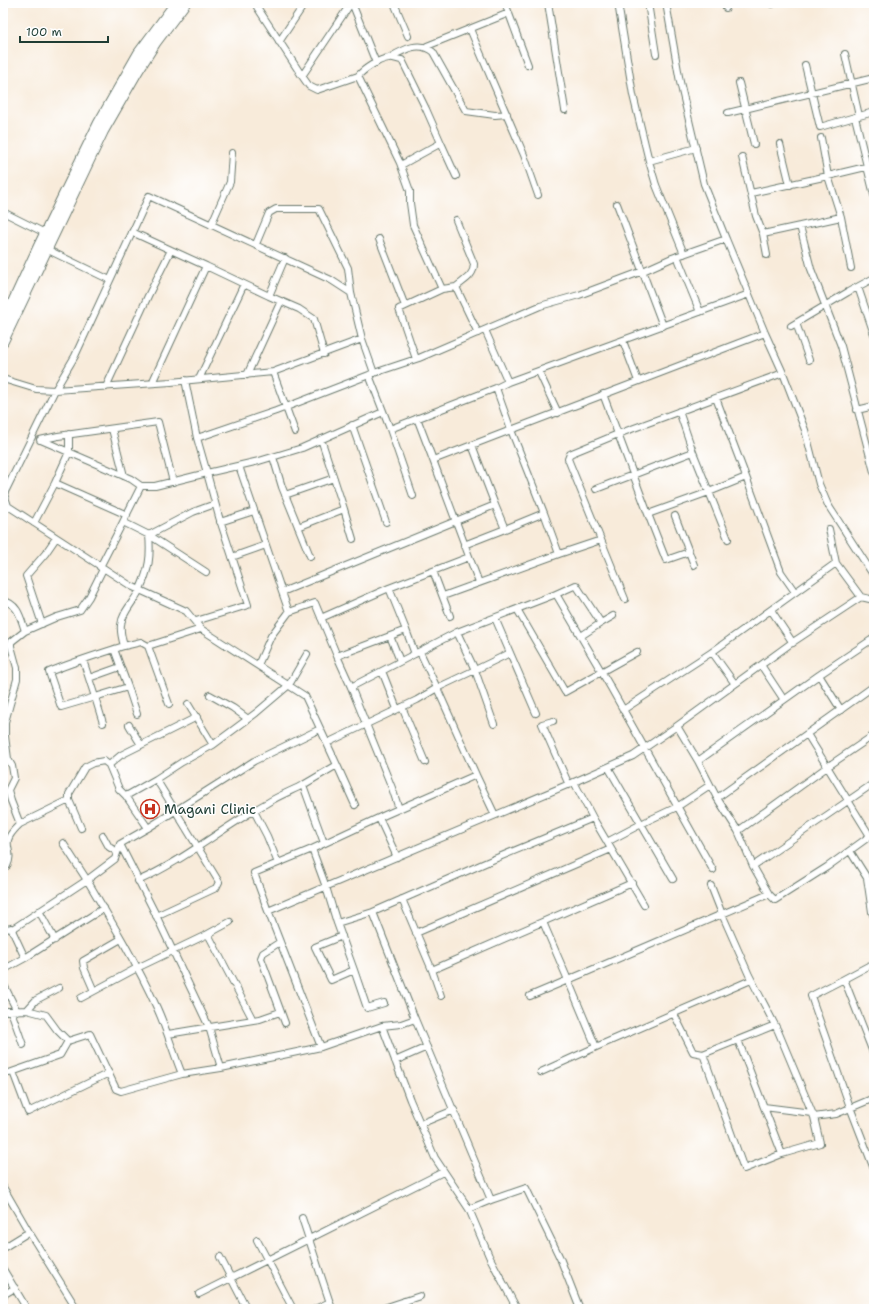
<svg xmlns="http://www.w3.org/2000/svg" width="877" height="1312" font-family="'Shantell Sans',sans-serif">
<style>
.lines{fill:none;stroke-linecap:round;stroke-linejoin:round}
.street-casing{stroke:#6b7a6e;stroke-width:8}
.primary-casing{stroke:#6b7a6e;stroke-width:12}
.street{stroke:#fff;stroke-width:6}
.primary{stroke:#fff;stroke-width:10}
.labels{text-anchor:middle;stroke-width:3;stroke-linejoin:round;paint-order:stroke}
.poi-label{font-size:14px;fill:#1f3d34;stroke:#fff;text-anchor:start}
</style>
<rect width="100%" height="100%" fill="#fff"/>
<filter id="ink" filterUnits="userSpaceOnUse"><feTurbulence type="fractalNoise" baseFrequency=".025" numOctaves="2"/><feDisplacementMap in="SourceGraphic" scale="8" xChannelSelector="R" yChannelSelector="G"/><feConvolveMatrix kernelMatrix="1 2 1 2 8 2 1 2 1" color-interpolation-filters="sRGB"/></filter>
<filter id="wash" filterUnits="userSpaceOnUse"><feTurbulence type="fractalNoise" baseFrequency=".012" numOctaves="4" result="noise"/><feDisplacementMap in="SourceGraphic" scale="16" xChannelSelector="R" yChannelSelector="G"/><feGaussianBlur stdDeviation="0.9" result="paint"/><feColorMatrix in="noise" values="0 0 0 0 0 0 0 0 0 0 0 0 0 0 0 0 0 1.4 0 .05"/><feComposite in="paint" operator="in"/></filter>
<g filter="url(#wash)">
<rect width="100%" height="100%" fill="#f8ebda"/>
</g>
<g filter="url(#ink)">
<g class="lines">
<g class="street-casing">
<path id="street" d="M260 3 257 7 302 76 351 3
M352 3 376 63
M394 3 408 36
M505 3 528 65
M548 3 565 110
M618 3 633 95 649 161 656 185 684 254
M648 3 656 54
M666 3 680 82 704 184 726 239
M725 3 726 8
M772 3V4
M470 29 524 155 538 195
M279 42 305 3
M427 46 509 13
M845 54 859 116 874 112
M389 58C403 50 419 40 433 52L466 111 495 115 507 114
M805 65 820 127 855 117
M302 76 309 86 317 90 358 76
M739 83 754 144
M728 113 874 78
M858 116 855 117 874 195
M441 143 456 176
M780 144 790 185
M742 157 756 216 763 234
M649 161 696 148
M401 165 441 143 426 109 402 60C398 60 393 57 389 58 379 59 364 69 358 76L400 163 410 191V203L413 225 442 289 456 287 478 333
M751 193 828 176 821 138
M617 204 663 326
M3 212 45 233
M841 217 800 226 811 269 841 346 874 472
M211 225 230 182 232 153
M379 239 405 306
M256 244 269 213 276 209H319L348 268 351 293
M44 248 110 280
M767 255 763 234 800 226
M677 256 700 312
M206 266 269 296 285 258
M851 268 841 217 828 176 874 165
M456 287C464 280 474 276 474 264L456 220
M858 287 874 334
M269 296 299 309 314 319 324 354
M796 323 809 360
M791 326 848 292 874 278
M765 333 783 373 805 430 819 484 828 505 874 576
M623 341 638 381
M416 359 399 309 442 289
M273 372 295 432
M539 372 558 413
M783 373 618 434 648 514 709 492 746 477 781 572 795 592
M371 374 369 375 390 429 496 388
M247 375 281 301
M3 379 36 389 55 390 4 494 8 506 131 586 186 611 201 629 305 696 337 765 303 785 324 843
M199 379 244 284
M185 380 197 438 276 411 369 375
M508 382 749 294
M152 383 206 266 171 250
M106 387 148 296 171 250 132 232
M55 390 171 382 273 372 362 339 374 373 419 358 540 306 579 295 643 271 672 258 726 239 765 333 511 430 496 388 508 382 485 330
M55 390 75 356 149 196 331 280 351 293 362 339
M716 398 746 477
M857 410 874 406
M417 418 433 460
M352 425 386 522
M112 429 124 476
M390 429 413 496
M197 438 207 473 259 461 302 448 383 412
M321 439 344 509
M40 440 58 436 158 422 173 482
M41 440 131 479 141 486
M693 452 728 539
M273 457 282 487 310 556
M239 466 282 592
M55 483 69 452V434
M596 489 693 452 679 411
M285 495 334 478
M544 513 559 554 601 540 568 459 570 454 572 453 618 434 603 394
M648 514 666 560 689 552 675 516
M123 522 141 486H155L207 473 219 517 248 605 196 621
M220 522 254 511
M34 523 55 483 127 515
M298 527 344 509 353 539
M601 540 625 599
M464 545 505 529
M689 552 694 565
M232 557 266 545
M100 567 123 522 149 535 206 572
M433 571 450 616
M479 583 433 460 511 430 544 513 505 529 495 505
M556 594 576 585 601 623 581 636
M443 596 559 554
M861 597 874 600
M3 601C18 603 21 619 25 631L57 617 80 610 89 597 103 569
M517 609 565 692 637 652
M771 610 793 643
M289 612 282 592 495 505 472 445
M321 618 389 588
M495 618 536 713
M601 623 613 616
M42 624 26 576 45 554 56 538
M406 630 389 588 469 557
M390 636 400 661
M148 646 141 642 124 646C122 639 120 632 121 625 122 612 135 601 140 589 149 569 151 557 149 535L193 512 215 504
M83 660 95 697 61 707 49 672C73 662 99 654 124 646
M258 665 271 636 289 612 315 603 337 656
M761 665 784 700
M382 671 397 709
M89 678 120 667
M735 684 712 652 836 563
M128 687 137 714
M351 687 337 656 406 630 415 654
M210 695 233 708 248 719
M169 704 148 646 201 629
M188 704 213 745 256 713 289 685 307 654
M402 707 425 762
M623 710 712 652
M841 710 819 675 874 638
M553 721 542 724 569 785
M103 723 95 697 128 687 114 649
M494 724 475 670 510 653
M129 725 141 745
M677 726 790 644 861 597 836 563 829 529
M327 743 417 700 437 688 420 652
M698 761 819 675
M109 765 121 755 197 717
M337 765 355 805
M608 767 673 879
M476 775 495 815
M126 796 156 779
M717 798 738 831 753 866 874 783
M69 800V794L85 767 93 763 104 761 109 765 119 789 126 796 148 828
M399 809 392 788 351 687 457 632
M254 811 267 836 278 863
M379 818 397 857
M593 818 644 905
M20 824 69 800 81 828
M738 831 827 767 874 735
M103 836 109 847 117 852
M607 842 647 821 677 807 710 785
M120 844 115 859 87 880C112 922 137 964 157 1008 167 1030 173 1052 182 1074
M850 851 867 878 872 912 874 917
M753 866 769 894 775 900 827 867 870 836 807 734
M3 868 7 866C13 854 6 849 8 840 10 833 16 828 20 824L11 801 8 790 14 778 12 766 8 759 5 736V722L17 679V668L11 646V642L25 631
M138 881C185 860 223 827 267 803 278 796 291 791 303 785
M711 886 722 914 749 975 778 1031 814 1117 836 1114 874 1098
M402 899 432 970 632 883
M39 911 55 940
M268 911 254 873 312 849
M373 912 492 860 593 818 574 782
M156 916 216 888 219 882 156 779 182 762 213 745
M543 922 568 980 769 894
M337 923 354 970 367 1008 384 1003
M11 928 25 958
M3 929 14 928 87 880 63 843
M416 933 611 849
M208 934 230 922
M342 936 315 947 331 980 354 970
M280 942 263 953 261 958 285 1023
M874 963 844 979 874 1055
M3 970 25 958 104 908
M432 970 441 996
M844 979 811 996 850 1107 874 1169
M3 983 17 1011
M94 991 84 968 83 961 121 939
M530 996 568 980 596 1047 541 1072
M81 998 137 968 208 934 253 1020 168 1034
M27 1010 36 1000 59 988
M3 1011 27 1010 46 1015 57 1030 68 1041 90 1034 116 1089 121 1091 182 1074 221 1068 321 1047 268 911 574 782 633 756 677 726 698 761 717 798 874 686
M11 1011 23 1045
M674 1014 693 1052 703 1054 775 1025
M415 1019 491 1200 526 1188 560 1258 580 1309
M253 1020 260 1019 280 1012
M382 1026 410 1100 435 1158 469 1209 489 1256 517 1309
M321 1047 382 1026 401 1024 415 1019 373 912 337 923 326 887 312 849 385 815 476 775 437 688 475 670 457 632 556 594 611 688 713 870
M596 1047 751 980
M703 1054 744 1169 782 1154 738 1040
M395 1061 427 1047
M221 1068 209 1027 154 911 120 844 148 828 254 761 320 729
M13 1072 28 1112 109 1073
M3 1073H9L60 1055 68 1041
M764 1107 812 1113
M420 1124 454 1110
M782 1154 820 1143 814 1117
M3 1187 29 1232 77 1309
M469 1209 491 1200
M302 1218 332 1309
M257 1240 293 1309
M3 1248 29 1232
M220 1257 247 1309
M3 1269 27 1309
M199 1294 443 1172
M3 1295 15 1288
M404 1301 407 1309
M315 1309 330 1302
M381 1309 420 1296"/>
</g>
<g class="primary-casing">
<path id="primary" d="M3 324 39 246 99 123 139 53 176 3
M3 341 103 131 138 70 155 43 185 3"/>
</g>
<use href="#street" class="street"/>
<use href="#primary" class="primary"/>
</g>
</g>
<defs>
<g id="hospital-ring" transform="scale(1)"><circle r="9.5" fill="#fff" stroke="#c8321e" stroke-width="1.5"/><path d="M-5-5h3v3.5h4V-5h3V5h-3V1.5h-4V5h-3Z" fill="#c8321e"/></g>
</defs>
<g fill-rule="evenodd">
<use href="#hospital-ring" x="150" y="809"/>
</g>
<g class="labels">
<g class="poi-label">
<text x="164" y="814">Magani Clinic</text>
</g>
</g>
<rect width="877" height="1312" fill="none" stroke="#fff" stroke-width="16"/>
<path d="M20 36v6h88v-6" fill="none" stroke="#1f3d34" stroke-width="2"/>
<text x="26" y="36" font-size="12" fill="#1f3d34" stroke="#ffffff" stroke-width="3" paint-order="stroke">100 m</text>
</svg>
